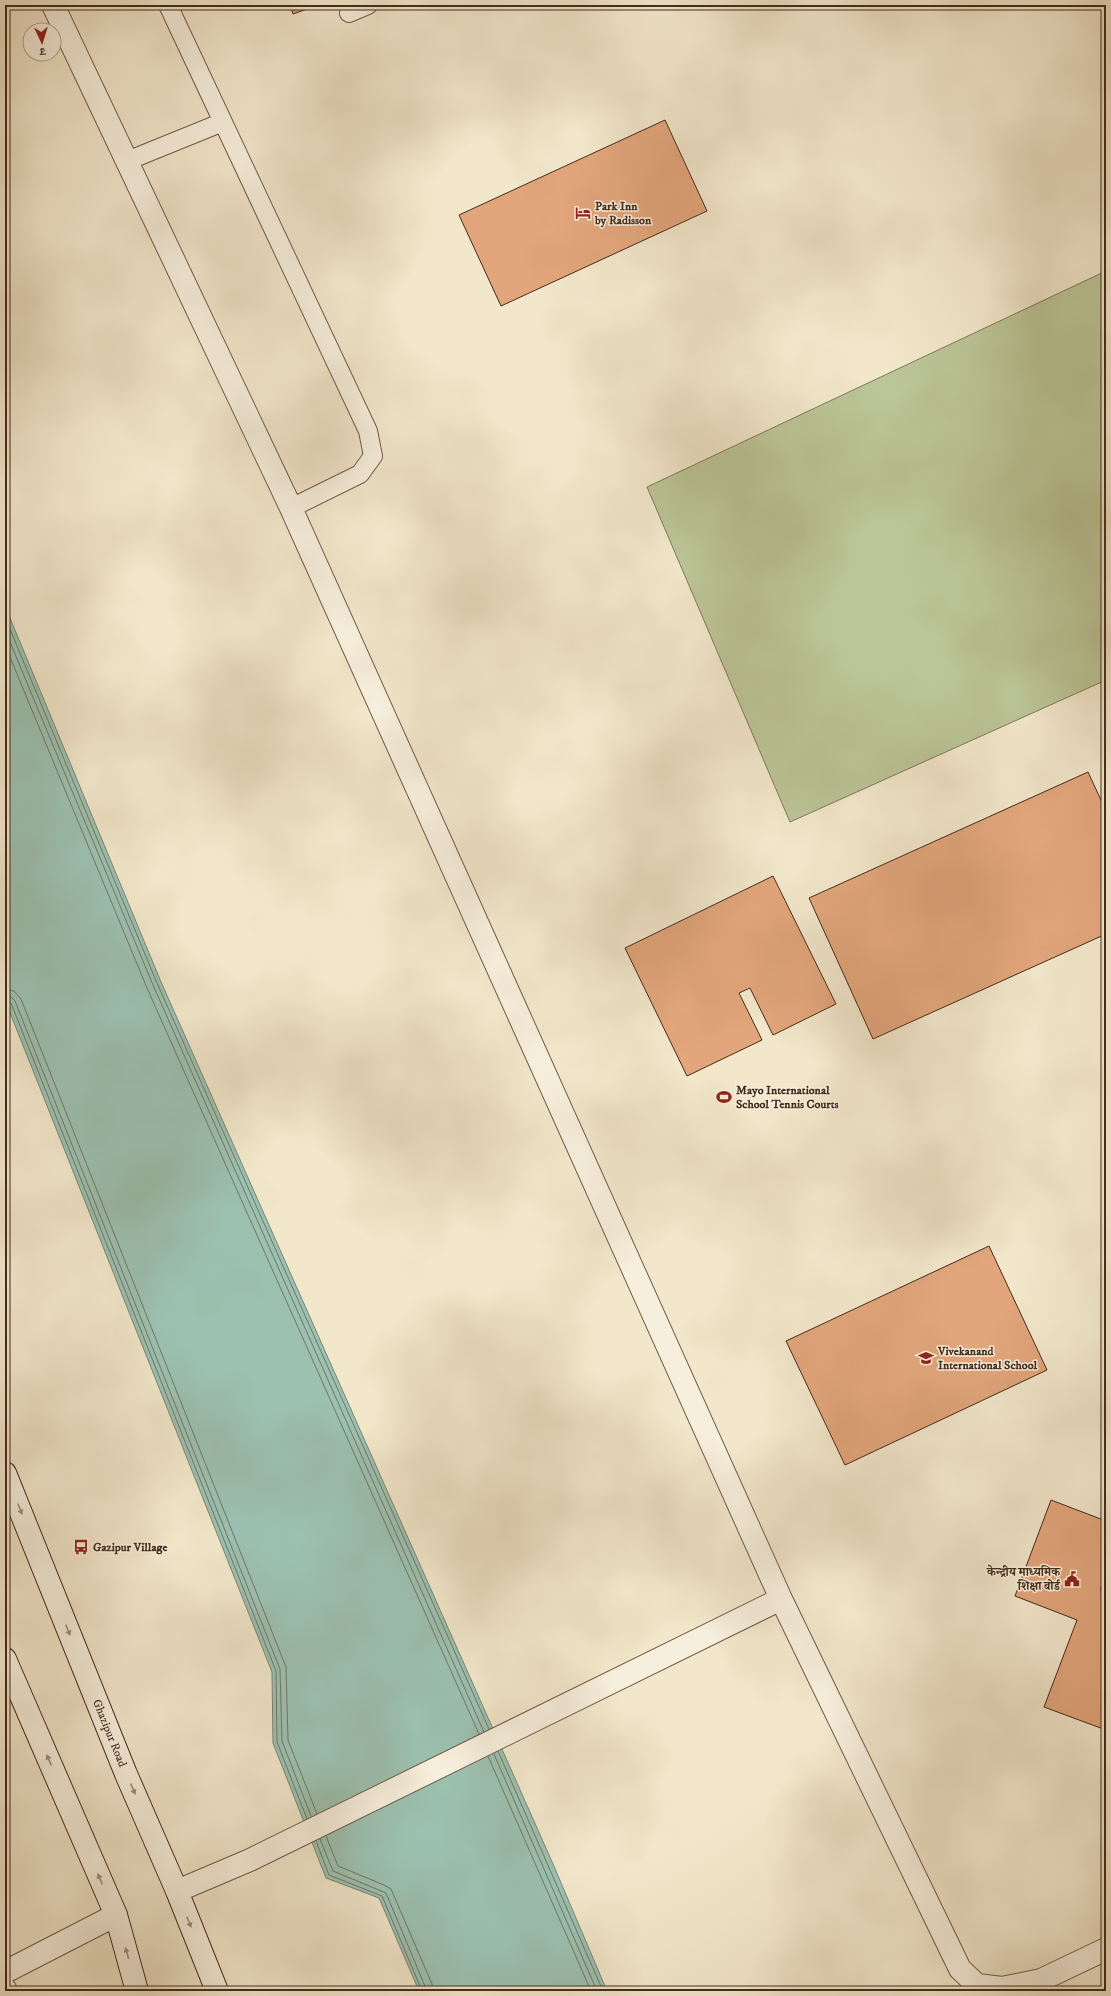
<svg xmlns="http://www.w3.org/2000/svg" width="1111" height="1996" font-family="'IM FELL DW Pica','Noto Serif Devanagari',serif">
<style>
.green{fill:#bbc597;stroke:#80785a}
.water{fill:#9cc1b1;stroke:#798575}
.lines{fill:none;stroke-linecap:round;stroke-linejoin:round}
.shore{stroke:#707666;stroke-width:1}
.building{fill:#e2a57c;stroke:#442c1c}
.lane-casing{stroke:#705b48;stroke-width:20}
.street-casing{stroke:#705b48;stroke-width:24}
.secondary-casing{stroke:#442c1c;stroke-width:24}
.lane{stroke:#f7efdd;stroke-width:18}
.street{stroke:#f7efdd;stroke-width:22}
.secondary{stroke:#f7efdd;stroke-width:22}
.oneway{fill:#9e8e7c}
.labels{text-anchor:middle;stroke-width:3;stroke-linejoin:round;paint-order:stroke}
.poi-label{font-size:12px;font-weight:bold;fill:#442c1c;stroke:#f7efdd;text-anchor:start}
.street-label{font-size:12px;fill:#442c1c;stroke:#f7efdd}
</style>
<rect width="100%" height="100%" fill="#f2e7cb"/>
<filter id="stains"><feTurbulence type="fractalNoise" baseFrequency=".005" numOctaves="4"/><feColorMatrix values="0 0 0 0 .2 0 0 0 0 .09 0 0 0 0 .02 0 0 0 .5 -.17"/></filter>
<radialGradient id="worn" r=".72"><stop offset=".6" stop-color="#630" stop-opacity="0"/><stop offset="1" stop-color="#630" stop-opacity=".3"/></radialGradient>
<path class="green" d="M1106 271V680L790 822 647 487Z"/>
<path class="water" d="M5 606 161 982 553 1864 607 1991H419L379 1898 326 1878 273 1743 272 1672 5 1000Z"/>
<g class="lines">
<path class="shore" d="M5 617 157 983 489 1729
M5 630 153 985 484 1732
M5 645 147 988 479 1734
M5 989 14 991 21 999 286 1667 288 1740 317 1814
M5 995 11 997 15 1001 280 1669 282 1741 311 1816
M5 1000 11 1003 276 1671 277 1742 307 1819
M498 1751 603 1991
M494 1754 597 1991
M488 1756 591 1991
M326 1836 338 1866 384 1885 391 1889 432 1984 433 1991
M320 1839 333 1871 386 1893 427 1991
M316 1841 329 1875 382 1896 422 1991"/>
</g>
<path class="building" d="M290 5H318L293 14Z
M665 120 707 211 501 306 459 215Z
M1088 772 1106 811V934L873 1039 809 898Z
M773 876 836 1004 773 1035 750 988 739 993 762 1040 687 1076 625 948Z
M989 1246 1047 1370 845 1465 786 1341Z
M1051 1500 1106 1521V1575L1101 1587 1102 1608 1106 1616V1730L1044 1707 1077 1620 1015 1596Z"/>
<g class="lines">
<g class="lane-casing">
<path id="lane" d="M168 5 368 431 373 456 360 474 291 508
M349 13 368 5
M127 161 223 122"/>
</g>
<g class="street-casing">
<path id="street" d="M53 5 291 508 781 1599 960 1969 977 1985 1002 1988 1041 1980 1106 1949
M177 1891 250 1860 781 1599
M5 1972 116 1915
M5 1989 6 1991"/>
</g>
<g class="secondary-casing">
<path id="secondary" d="M5 1473 126 1774 177 1891 217 1991
M5 1659 116 1915 137 1991"/>
</g>
<use href="#lane" class="lane"/>
<use href="#street" class="street"/>
<use href="#secondary" class="secondary"/>
</g>
<defs><path id="oneway-solid" d="M-6-.8H1V-3.2L6.5 0L1 3.2V.8H-6Z"/></defs>
<g class="oneway">
<use href="#oneway-solid" transform="translate(20 1509) rotate(68)"/>
<use href="#oneway-solid" transform="translate(68 1630) rotate(68)"/>
<use href="#oneway-solid" transform="translate(49 1760) rotate(-113)"/>
<use href="#oneway-solid" transform="translate(133 1789) rotate(67)"/>
<use href="#oneway-solid" transform="translate(100 1879) rotate(-113)"/>
<use href="#oneway-solid" transform="translate(189 1922) rotate(68)"/>
<use href="#oneway-solid" transform="translate(127 1953) rotate(-106)"/>
</g>
<defs>
<g id="hotel-bare" transform="scale(1.2)"><path d="M-6-4.5h1.5V1H6V5H4.5V3h-9V5H-6ZM-4 0a1.8 1.8 0 1 1 3.6 0ZM.5 0V-2.5h3Q6-2.5 6 0Z" fill="#8f2418" stroke="#f7efdd" stroke-width="2.5" paint-order="stroke"/></g>
<g id="stadium-bare" transform="scale(1.2)"><path d="M0-5a6.5 5 0 1 0 0 10a6.5 5 0 1 0 0-10ZM-3.5-1.8h7v3.6h-7Z" fill="#8f2418" stroke="#f7efdd" stroke-width="2.5" paint-order="stroke"/></g>
<g id="school-bare" transform="scale(1.2)"><path d="M0-5L7-2L0 1L-7-2ZM-4 1L0 2.5L4 1V4Q0 6-4 4Z" fill="#8f2418" stroke="#f7efdd" stroke-width="2.5" paint-order="stroke"/></g>
<g id="bus-bare" transform="scale(1.2)"><path d="M-5-6H5V4H4V6H2V4H-2V6H-4V4H-5ZM-3.5-4V0h7V-4ZM-3.5 1.2v1.5H-2V1.2ZM2 1.2v1.5H3.5V1.2Z" fill="#8f2418" stroke="#f7efdd" stroke-width="2.5" paint-order="stroke"/></g>
<g id="civic-bare" transform="scale(1.2)"><path d="M-.6-6.5H3V-4.5H.6V-3L4-1V1h2V6H-6V1h2V-1L-.6-3ZM-1.2 2.5V6h2.4V2.5Z" fill="#8f2418" stroke="#f7efdd" stroke-width="2.5" paint-order="stroke"/></g>
</defs>
<g fill-rule="evenodd">
<use href="#hotel-bare" x="583" y="213"/>
<use href="#stadium-bare" x="724" y="1097"/>
<use href="#school-bare" x="926" y="1358"/>
<use href="#bus-bare" x="81" y="1547"/>
<use href="#civic-bare" x="1072" y="1579"/>
</g>
<g class="labels">
<g class="poi-label">
<text x="595" y="210">Park Inn<tspan x="595" dy="14">by Radisson</tspan></text>
<text x="736" y="1094">Mayo International<tspan x="736" dy="14">School Tennis Courts</tspan></text>
<text x="938" y="1355">Vivekanand<tspan x="938" dy="14">International School</tspan></text>
<text x="93" y="1551">Gazipur Village</text>
<text x="1060" y="1576" text-anchor="end">केन्द्रीय माध्यमिक<tspan x="1060" dy="14">शिक्षा बोर्ड</tspan></text>
</g>
<g class="street-label">
<text transform="translate(110 1733) rotate(68)" y="4">Ghazipur Road</text>
</g>
</g>
<rect width="1111" height="1996" fill="none" stroke="#f2e7cb" stroke-width="20"/>
<rect x="6" y="6" width="1099" height="1984" fill="none" stroke="#442c1c" stroke-width="2"/>
<rect x="10" y="10" width="1091" height="1976" fill="none" stroke="#442c1c"/>
<g transform="translate(42 42) rotate(176)"><circle r="19" fill="#f7efdd" stroke="#afa190"/>
<path d="M0-3L7 15L0 10L-7 15Z" fill="#8f2418"/>
<text y="-6" font-size="11" font-weight="bold" text-anchor="middle" fill="#442c1c">उ</text>
</g>
<rect width="100%" height="100%" filter="url(#stains)"/>
<rect width="100%" height="100%" fill="url(#worn)"/>
</svg>
